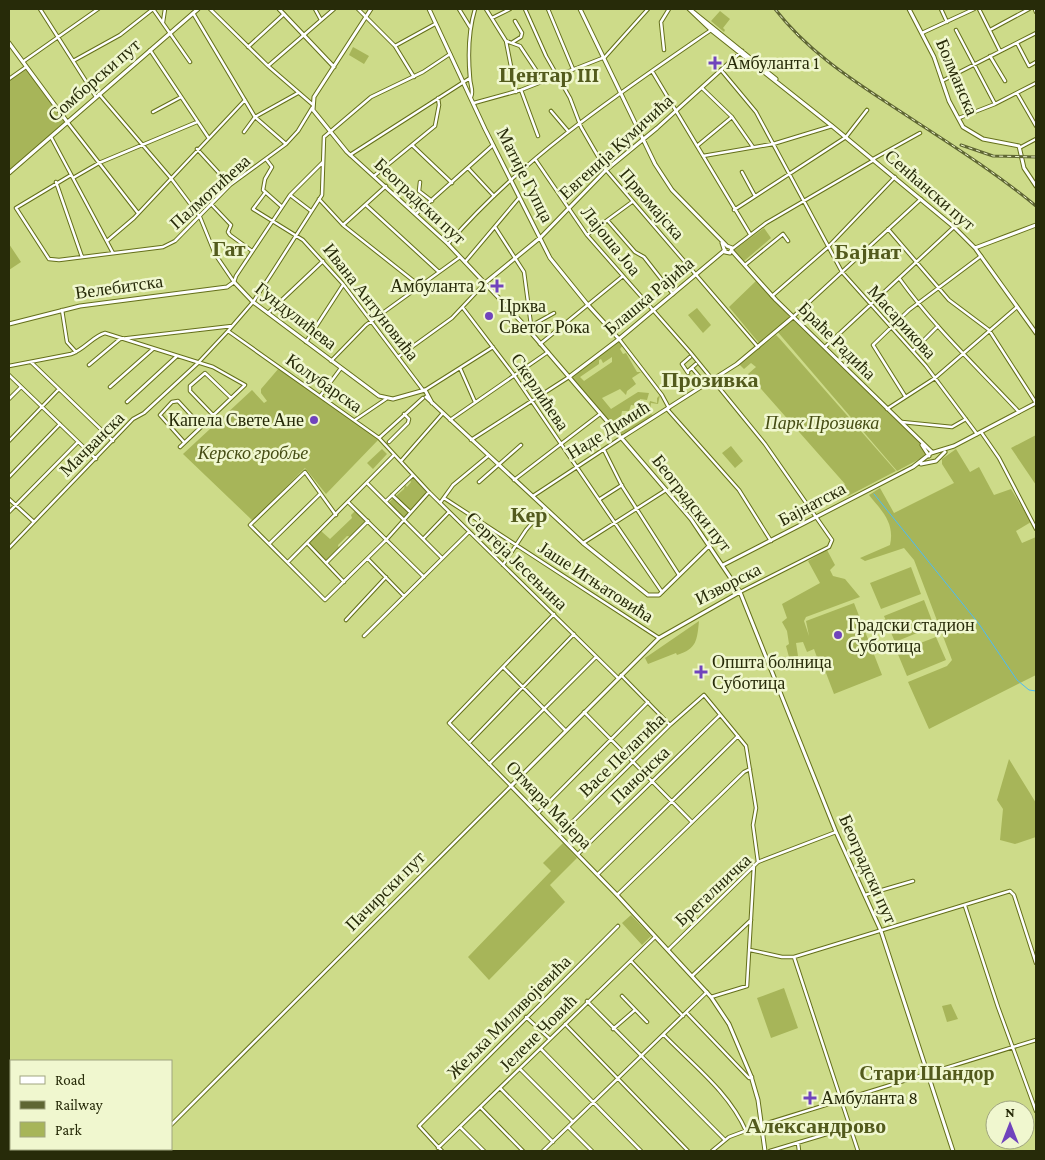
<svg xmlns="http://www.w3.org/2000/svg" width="1045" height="1160" font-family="'Crimson Pro',serif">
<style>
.green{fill:#a7b559;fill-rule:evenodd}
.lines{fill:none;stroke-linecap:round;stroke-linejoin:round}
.stream{stroke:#4cbbf8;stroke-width:1}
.street-casing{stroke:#646f1a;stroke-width:4.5}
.secondary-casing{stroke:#646f1a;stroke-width:5}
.street{stroke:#fff;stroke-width:2.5}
.secondary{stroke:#fff;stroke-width:3}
.rail-casing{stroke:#5f6634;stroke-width:3}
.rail{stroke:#f0f7cf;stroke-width:1;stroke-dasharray:4;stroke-linecap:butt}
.poi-dot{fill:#7044bc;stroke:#f0f7cf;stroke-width:2}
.labels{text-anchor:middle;stroke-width:5;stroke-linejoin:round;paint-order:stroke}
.poi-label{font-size:18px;fill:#272b09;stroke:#f0f7cf;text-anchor:start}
.street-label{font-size:18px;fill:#272b09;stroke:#f0f7cf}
.park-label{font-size:18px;font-style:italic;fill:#454c13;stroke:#f0f7cf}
.quarter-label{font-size:20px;font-weight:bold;fill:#535b1d;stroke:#f0f7cf}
.district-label{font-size:22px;font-weight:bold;fill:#535b1d;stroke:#f0f7cf}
</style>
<rect width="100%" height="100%" fill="#cddb89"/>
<path class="green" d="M720 11 730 19 723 28 725 30 724 32 711 21Z
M353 47 369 56 364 64 349 55Z
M28 67 66 122 9 171V81Z
M764 228 771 238 743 262 734 250Z
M9 244 21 262 9 270Z
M756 281 789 316 919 442 927 455 897 471 776 330 759 343 729 307Z
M697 308 711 325 703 333 688 315Z
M776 335 780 339 896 471 848 496 841 488 845 484 748 374 756 367 751 363 744 369 739 364Z
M619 339 623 345 620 349 623 354 626 353 637 372H641L632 378 636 384 627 391 626 395 620 389 602 398 611 409 638 392 649 393 647 400 640 399 638 406 631 405 629 411H622L621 417 630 419 632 412 639 414 641 406 648 408 650 401 657 403V398L660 395 658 404 651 403 650 410 642 409 640 415H633L632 419 624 426 627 429 651 414 655 417 621 438 569 377ZM612 357V362L584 381 580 377 599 364V360L601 359 603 363Z
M279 368 323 396 380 438 326 494 305 468 253 521 183 454 252 390 264 403 267 401 261 393V389Z
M1036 435V485L1011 448Z
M731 446 743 461 735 468 722 453Z
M382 449 387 454 373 469 367 463Z
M956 449 970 472 979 467 994 495 1011 489 1031 522 1016 531 1022 543 1036 537V675L929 729 908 682 947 666 952 660 914 560 904 548 865 561 860 558 890 545C895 523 882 511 869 495L880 488 894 513 954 483 942 464V459Z
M413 477 427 493 406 517 403 518 388 503 404 489 405 485 407 487 411 482 410 480Z
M356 510 367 521 352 537 347 536 338 545 339 549 326 562 308 544 321 531 330 539 352 518 351 515Z
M827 550 835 565 830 570 833 576 845 579 860 597 806 617 804 621 809 636 806 621 854 603 882 675 834 694 826 673 823 674 814 649 807 652 803 642 796 643 798 656 789 657 786 646 789 644 787 631 782 622 787 618 782 604 820 583 808 561Z
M911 567 921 594 881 609 870 583Z
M924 600 934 626 895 642 884 616Z
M699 621C697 640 697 649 677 655L676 653 648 664 645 658Z
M936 637 946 660 907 676 897 652Z
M1009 759 1036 803V837L1015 844 1000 840 1003 809 997 800Z
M563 843 577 858 550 885 565 902 489 980 468 957 551 871 543 863Z
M631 915 651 936 642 945 622 923Z
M784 988 798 1028 771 1038 757 998Z
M951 1004 958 1019 947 1022 942 1006Z"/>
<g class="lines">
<path class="stream" d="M874 494 979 624 1017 680 1029 690 1036 691"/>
<g class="street-casing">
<path id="street" d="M40 9 96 97
M153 9 190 62
M210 9 268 66 312 104
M315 9 321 20
M358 9 395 46 414 77
M459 9 470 27
M486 9 506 41 516 92
M525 9 546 56 570 98 581 127 606 170 758 347
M548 9 573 69
M941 9 947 22
M979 9 1000 51
M1035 9 1036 12
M193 13 255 117 286 144
M492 18 510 9
M163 22 165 9
M956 30 995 104
M990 30 1029 9
M922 33 974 9
M506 41 520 46 544 82
M513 42 521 37 522 33 515 21
M1017 43 1029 66 1036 62
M395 46 435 24
M248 47 284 14
M150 50 208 137
M664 50 661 22 669 9
M990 56 1005 81
M24 61 98 9
M73 61 120 35 153 9
M268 66 334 9
M721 70 756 112 842 272 926 366 977 434
M652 71 750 234
M9 79 26 67
M942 81 1036 33
M702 88 732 117 753 147
M521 90 538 136
M1017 93 1036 126
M99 94 170 177 200 217 215 254 234 282
M471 97C474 91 470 85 470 78 468 56 469 29 475 9
M474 103 521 90 605 57 648 9
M551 111 568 131
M153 112 181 97
M959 118 995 104 1036 83
M68 123 138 213
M244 132 255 117 298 93
M51 137 113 253
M412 145 452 183
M697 146 732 117
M1021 147 1036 139
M197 149 230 185
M350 155 470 78
M703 156 773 144 832 126
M266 159 272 167 265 179 263 190 281 206
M535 159 587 235 690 352 765 444 832 540 829 547 740 592
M873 159 920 133
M468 168 494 196
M742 172 755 196
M71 175 16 208 49 259 59 260 163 247 175 241 230 185 286 144 298 131 312 108
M374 176 435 126 439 105 438 98
M73 178 99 163 197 122
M56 182 82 257
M420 182 419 191 432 201
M265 193 253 209 303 240 343 284 423 390
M290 195 311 211
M319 199 343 225 420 286
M212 205 231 225 228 232 230 235 252 251
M366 205 439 272
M734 210 846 137 867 110
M416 214 493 145
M608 221 635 252 644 257 673 294
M343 225 386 186
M495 227 524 272 531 325
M888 229 949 300 989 330 1036 403
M587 235 632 202
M107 241 134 218 245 100
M448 244C522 158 618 94 711 30
M732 249 766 223 874 160
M465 262 519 198
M745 265 783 234 788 241
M899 278C934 327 978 368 1019 412
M234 282 236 276 290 195 323 162
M772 296 827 248 895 177
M463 308 514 375 662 592
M62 310 67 342 76 352
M268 313 323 261
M793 317 921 199
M527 328 554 313
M228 331 379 438 429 492 618 678
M619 339 662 395 669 408
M306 342 343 285
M540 344 623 276
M825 347 954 227
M913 351 938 326
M398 357 452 318 485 283
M331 361 366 325 460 257
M31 362 113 441
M89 365 120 339 232 326
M9 366 71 354C84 350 93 336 105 333L213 367 245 385 180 447
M460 368 475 402
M692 368 703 381
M688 371 696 364
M688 373 682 364 690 357
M9 375 96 459
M110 387 153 349
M425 390 493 347
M321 395 341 368
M905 396 873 345 909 310 981 256
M9 399 21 387
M127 402 177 356
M667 409 739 490 771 541
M887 409 935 378 1017 307
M213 415 190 391V386L205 373 231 398
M355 420 386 399
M450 420 548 352
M902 422 952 427 966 419
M981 432 999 458 1036 529
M379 438 423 398
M471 440 569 377
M9 441 59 389
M184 442 160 415 172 402 178 401 201 426
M389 442 408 423 409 419 404 414
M604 450 622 486 679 575
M401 461 443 413
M9 477 60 424
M514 480 600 414
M479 482 521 445
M367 483 442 558
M392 495 409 511
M533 496 621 438
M444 498 659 638
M9 499 34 522
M600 499 622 485
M386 501 413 475
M348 502 424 577
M440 503 453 485 488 456
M9 512 78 442
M336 515 305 472 250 525 325 600 386 540 429 492
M423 539 449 512
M583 543 666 490
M269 544 320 494
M308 544 344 582
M9 548 133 419 144 413 198 363 228 331 253 302 272 273 322 195 324 137 371 97 423 72 450 54
M368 559 404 596
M288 562 394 455
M326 563 368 521
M503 565 526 530 545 508
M346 620 386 577
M364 636 469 532
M503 667 565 730
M621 675 670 725
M584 712 691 821
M469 743 574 634
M489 764 596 657
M538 813 648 702
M559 835 670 725 704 695 746 746 756 808 753 825 758 862
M578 854 720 715
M598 874 738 736
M617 895 744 772 750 769
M865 895 913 881
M965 906 998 1007 1036 1111
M668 950 758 862 836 832
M750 950 782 957H794L1010 891 1014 895 1036 963
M794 957 858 1151
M631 961 683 1016
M693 975 751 920
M622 996 647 1022
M711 997 747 986 754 865
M587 1001 724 1139
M687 1013 749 1078 752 1077
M526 1017 550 1039
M565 1024 688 1151
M613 1029 635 1010
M664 1035C693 1065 729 1092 746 1131
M541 1049 641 1151
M520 1069 573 1122
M500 1088 553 1142
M481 1108 523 1151
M171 1125 511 786 449 723 554 614
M460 1127 484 1151
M568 1127 592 1151
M798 1143 799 1151
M438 1148 655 937
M145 1151 147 1149
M442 1151 419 1126 618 926
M543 1151 707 992
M712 1151 729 1137 761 1125 1036 1040
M770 1151 850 1127"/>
</g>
<g class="secondary-casing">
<path id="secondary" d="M279 9 334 67
M371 9 314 97 313 110 347 152 448 244 527 328 691 519 740 592 836 832 881 931 953 1151
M429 9 485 129 550 258 588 305 619 339
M580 9 655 164 672 190 727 246
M689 9 711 30 832 126 954 227 975 248 1036 333
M909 9 934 57 949 101 963 127 983 139 1019 146 1024 168 1036 186
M692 11 776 79
M9 43 68 123
M9 173 198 9
M722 243 725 252 730 253 732 248 727 246
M975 248 1036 225
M732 251 776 300 932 452
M485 283 541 237 606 170 657 128 742 51
M9 324 80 306 227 287 234 282 253 302 379 396 393 399 425 390 432 403
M569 377 619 339 725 250
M426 397 583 543 648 595H659L710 545
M621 438 737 364 793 317
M922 445 929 456
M921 464 936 461 945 452
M723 565 913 467 931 453 954 446 1036 403
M740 592 659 638 511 786 617 895 711 997 729 1024 751 1076 758 1100 765 1151"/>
</g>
<use href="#street" class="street"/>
<use href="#secondary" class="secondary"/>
<g class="rail-casing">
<path id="rail" d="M775 9C806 49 846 76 889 104 939 137 990 168 1036 206
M961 145 993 156 1036 157"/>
</g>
<use href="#rail" class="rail"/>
</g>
<g class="poi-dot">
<path d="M712.5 55.5h5v5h5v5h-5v5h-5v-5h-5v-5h5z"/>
<path d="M494.5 278.5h5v5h5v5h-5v5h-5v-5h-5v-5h5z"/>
<circle cx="489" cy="316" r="5"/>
<circle cx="314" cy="420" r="5"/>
<circle cx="838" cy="635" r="5"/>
<path d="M698.5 664.5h5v5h5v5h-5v5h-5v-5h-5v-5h5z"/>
<path d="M807.5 1090.5h5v5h5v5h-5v5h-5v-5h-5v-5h5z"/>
</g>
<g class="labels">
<g class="poi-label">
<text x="726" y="69">Амбуланта 1</text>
<text x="486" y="292" text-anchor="end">Амбуланта 2</text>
<text x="499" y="312">Црква<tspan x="499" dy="21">Светог Рока</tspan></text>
<text x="304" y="426" text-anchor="end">Капела Свете Ане</text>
<text x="848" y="631">Градски стадион<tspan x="848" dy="21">Суботица</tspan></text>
<text x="712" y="668">Општа болница<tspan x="712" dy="21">Суботица</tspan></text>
<text x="821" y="1104">Амбуланта 8</text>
</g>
<g class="street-label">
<text transform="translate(957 77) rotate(67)" y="6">Болманска</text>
<text transform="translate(94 80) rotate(-41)" y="6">Сомборски пут</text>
<text transform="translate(616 147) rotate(-42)" y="6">Евгенија Кумичића</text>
<text transform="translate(525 175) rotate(63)" y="6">Матије Гупца</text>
<text transform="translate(930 190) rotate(41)" y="6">Сенћански пут</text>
<text transform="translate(210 192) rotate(-42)" y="6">Палмотићева</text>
<text transform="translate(420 201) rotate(43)" y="6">Београдски пут</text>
<text transform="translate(652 204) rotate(49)" y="6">Првомајска</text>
<text transform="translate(611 241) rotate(51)" y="6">Лајоша Јоа</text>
<text transform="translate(119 287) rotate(-8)" y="6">Велебитска</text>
<text transform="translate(649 296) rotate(-40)" y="6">Блашка Рајића</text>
<text transform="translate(371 302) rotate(52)" y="6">Ивана Антуновића</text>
<text transform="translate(296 316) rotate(38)" y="6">Гундулићева</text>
<text transform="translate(902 322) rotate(48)" y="6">Масарикова</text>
<text transform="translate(837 341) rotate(45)" y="6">Браће Радића</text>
<text transform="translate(324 383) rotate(35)" y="6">Колубарска</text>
<text transform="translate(540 392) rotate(56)" y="6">Скерлићева</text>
<text transform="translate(608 430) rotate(-32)" y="6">Наде Димић</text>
<text transform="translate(92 444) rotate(-45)" y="6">Мачванска</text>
<text transform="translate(692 503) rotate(52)" y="6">Београдски пут</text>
<text transform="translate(812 504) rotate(-28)" y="6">Бајнатска</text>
<text transform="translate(517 561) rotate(44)" y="6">Сергеја Јесењина</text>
<text transform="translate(596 582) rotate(33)" y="6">Јаше Игњатовића</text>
<text transform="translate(728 584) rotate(-27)" y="6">Изворска</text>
<text transform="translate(622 755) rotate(-44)" y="6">Васе Пелагића</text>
<text transform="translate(640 775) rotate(-44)" y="6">Панонска</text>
<text transform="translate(549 805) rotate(46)" y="6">Отмара Мајера</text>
<text transform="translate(868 869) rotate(66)" y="6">Београдски пут</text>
<text transform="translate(713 890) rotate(-43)" y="6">Брегалничка</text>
<text transform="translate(385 891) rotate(-45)" y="6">Пачирски пут</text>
<text transform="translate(509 1017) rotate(-45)" y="6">Жељка Миливојевића</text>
<text transform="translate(538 1033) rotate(-45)" y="6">Јелене Човић</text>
</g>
<g class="park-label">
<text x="822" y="429">Парк Прозивка</text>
<text x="253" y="459">Керско гробље</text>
</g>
<g class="quarter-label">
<text x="927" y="1080">Стари Шандор</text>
</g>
<g class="district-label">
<text x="549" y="82">Центар III</text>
<text x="229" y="256">Гат</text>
<text x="868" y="259">Бајнат</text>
<text x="710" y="387">Прозивка</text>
<text x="529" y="522">Кер</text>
<text x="816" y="1133">Александрово</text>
</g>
</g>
<rect width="1045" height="1160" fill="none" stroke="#272b09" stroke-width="20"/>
<rect x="10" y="1060" width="162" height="90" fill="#f0f7cf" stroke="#a0a580"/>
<rect x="20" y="1076" width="25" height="8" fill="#ffffff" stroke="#a0a580"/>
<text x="55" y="1085" font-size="15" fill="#272b09">Road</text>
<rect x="20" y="1101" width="25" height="8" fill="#5f6634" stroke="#a0a580"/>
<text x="55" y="1110" font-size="15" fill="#272b09">Railway</text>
<rect x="20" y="1122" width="25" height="15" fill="#a7b559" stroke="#a0a580"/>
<text x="55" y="1135" font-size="15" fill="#272b09">Park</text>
<g transform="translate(1010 1125)"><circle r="24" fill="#f0f7cf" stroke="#a0a580"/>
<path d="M0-4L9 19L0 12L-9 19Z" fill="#7044bc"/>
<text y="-8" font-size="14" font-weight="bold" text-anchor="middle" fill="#272b09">N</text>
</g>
</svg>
